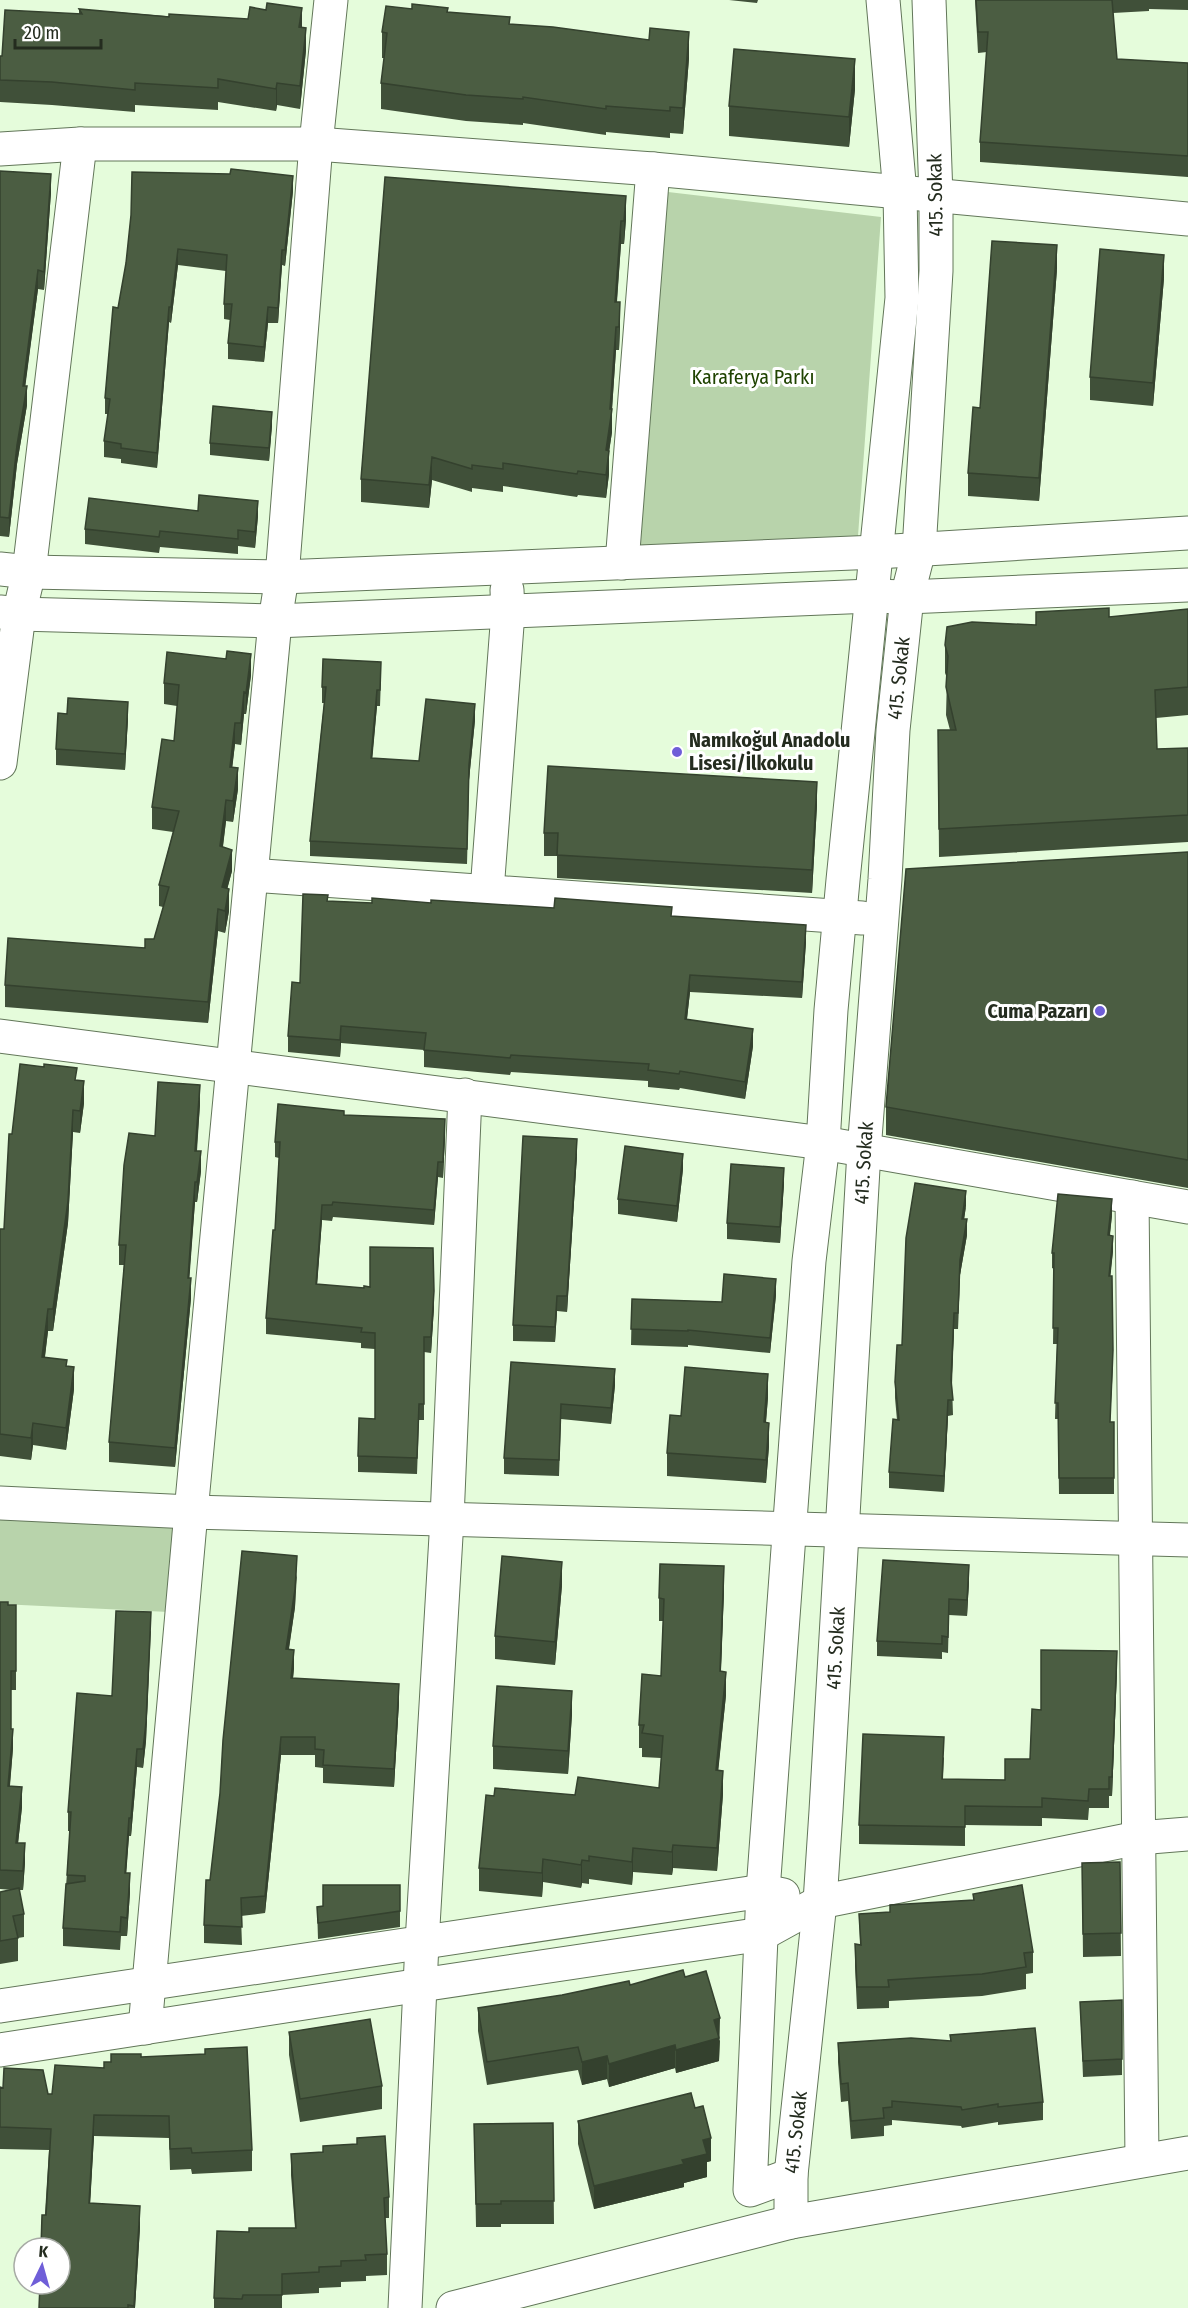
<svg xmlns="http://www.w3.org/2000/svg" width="1188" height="2308" font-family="'Fira Sans Condensed',sans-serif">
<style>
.green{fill:#b8d3ab}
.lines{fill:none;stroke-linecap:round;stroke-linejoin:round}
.street-casing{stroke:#627659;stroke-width:35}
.street{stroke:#fff;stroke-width:33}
.wall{fill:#405039}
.shaded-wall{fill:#34412e}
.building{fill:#4b5d42;stroke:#34412e;stroke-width:1.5}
.poi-dot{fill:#6f5ed8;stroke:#fff;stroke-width:2}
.labels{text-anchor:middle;stroke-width:6;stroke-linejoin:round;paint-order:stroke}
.street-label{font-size:20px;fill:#242c1f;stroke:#fff}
.park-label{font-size:20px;fill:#1f4301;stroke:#fff}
.poi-label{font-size:20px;font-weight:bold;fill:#242c1f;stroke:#fff;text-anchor:start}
</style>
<rect width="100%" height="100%" fill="#e5fcdb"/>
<path class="green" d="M651 190 881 217 858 536 624 548Z
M0 1514 175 1523 169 1612 0 1604Z"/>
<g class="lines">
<g class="street-casing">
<g id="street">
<path d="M0 149 80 144H316L653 169 1188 219"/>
<path d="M622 563 653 169"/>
<path d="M0 569 29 572 282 577 877 552 1188 533"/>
<path d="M0 612 19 614 275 621 871 596 907 597 1188 585"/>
<path d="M0 763 19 614 29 572 80 144"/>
<path d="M251 875 862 918"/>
<path d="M487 891 508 612 507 590"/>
<path d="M0 1036 823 1143 1188 1207"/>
<path d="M1132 1197 1142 2160"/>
<path d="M0 1503 191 1512 1188 1540"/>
<path d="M0 2006 763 1891 783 1895"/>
<path d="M145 2028 191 1512 275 621 282 577 316 144 331 0"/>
<path d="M0 2050 421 1985 762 1934 820 1902 1138 1838 1188 1834"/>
<path d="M791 2175 750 2190 763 1891 809 1261 823 1143 831 1010 843 880 902 298 900 193 883 0"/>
<path id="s1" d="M791 2222V2175L820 1902 826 1811 864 1151 885 879 893 730 907 597 919 550 936 271V196L929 0"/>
<path d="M405 2308 422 1943 447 1519 465 1095"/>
<path d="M453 2308 791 2222 1188 2153"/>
</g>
</g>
<use href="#street" class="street"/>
</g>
<path class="wall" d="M729 0H758L757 3Z
M975 0H1188V10L1149 9V11L1113 13 1117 59 1188 63V177L980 162V142L987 52 978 53Z
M79 9 302 27 306 50 300 109 277 105 276 111 218 102V110L135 105V112L52 105 0 102V56H2L79 14Z
M412 9 448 12 689 58 683 134 670 133V138L606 132V135L523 123V125L466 121 381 109V83L384 58H382V32Z
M855 89 849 147 729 136V106Z
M0 171 51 192 44 290 38 289 25 386 27 405 17 464 9 537 0 536Z
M385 177 626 219 624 244H621L617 302 620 326 619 350H616L612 409V432L609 451V474L606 498 578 495 577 497 503 486V492L472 488V492L432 480 429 508 361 502V479Z
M293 191 285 266 282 265 278 323H268L264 362 228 359V343L230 320 224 319V304L226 271 178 265 171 323 169 322 157 468 121 463V459L104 457V441L108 414H105V398L126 263Z
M1057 269 1039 501 968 496V473L980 408Z
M1164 278 1153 406 1090 400V377Z
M272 425 269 461 210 455V443Z
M198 511 258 516 255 548 238 546V554L160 547 159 553 85 544V529Z
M1188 609V715L1156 718 1157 749 1188 748V842L939 857 938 730H950L946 715 947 678 945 673V645L1036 625V612L1109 617Z
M251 675 246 714H244L241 745 235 744 232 767 238 789 233 822 226 821 223 847 232 871 227 889 229 911 225 933 218 931 208 1023 5 1007V985L145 948 154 939 163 907 159 906V885L173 832 152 829V807L174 741 177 706 164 704V683Z
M381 678 380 706H377L372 758 419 761 475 720 469 780 467 864 310 856V841L324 703H322V687Z
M128 718 125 770 56 765V749Z
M817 805 812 893 557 878V856H544V833Z
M1188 852V1188L886 1135V1107Z
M328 901 372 903H431L672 916 806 942 802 998 690 992 687 1019 753 1046 745 1099 680 1088 679 1090 648 1087V1081L511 1072 510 1075 424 1067V1050L341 1043 340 1057 288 1052V1036L300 983Z
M77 1080 84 1103 80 1133 73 1132 68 1223 53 1331H48L45 1357 67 1366 74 1389 66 1450 33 1445 31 1460 0 1456V1229H4L12 1134Z
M200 1104 197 1151 201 1171 197 1202H195L189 1278 191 1298 175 1467 109 1462V1442L124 1265H119V1245L155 1136Z
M344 1115 445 1135 443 1178 438 1177 434 1225 333 1217 332 1221 322 1220 317 1284 434 1307 431 1353 424 1352V1420H419L417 1474 358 1472V1456L375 1419V1349L361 1348V1343L266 1334V1318L275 1230 279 1158 275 1157V1142Z
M577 1155 567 1312 557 1311 555 1342 513 1341V1325Z
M683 1169 677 1222 618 1214V1199Z
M784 1183 780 1243 727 1239V1223Z
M966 1206 964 1219 967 1235 960 1275 958 1329H954L952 1385 953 1415 948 1416 944 1492 889 1488V1472L897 1420 895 1398V1382Z
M1112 1215 1110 1235 1113 1251 1110 1276 1113 1366 1110 1422H1114V1494H1059L1058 1419H1055L1057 1344H1053L1054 1269 1052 1268V1253Z
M776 1295 770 1353 688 1345V1347L631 1345 632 1299 722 1302Z
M511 1362 615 1385 611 1424 561 1419 559 1476 504 1474V1458Z
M768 1397 766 1422 769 1446 766 1483 667 1476V1453L681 1416Z
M297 1574 295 1607 289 1649 294 1668 293 1679 399 1702 394 1787 323 1783V1768L315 1767V1755H281L265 1913 241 1916 242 1945 204 1943V1925L210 1880Z
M969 1581 967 1616 949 1615 948 1653 942 1652V1659L877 1656V1641Z
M562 1585 555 1665 495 1659V1636Z
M724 1590 721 1671 726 1695 718 1770 723 1794 717 1871 673 1868 672 1875 633 1872 632 1885 589 1879V1884L582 1883 581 1888 543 1882 542 1897 479 1891V1868L494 1796 575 1795 659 1788 661 1758 642 1757V1748H639V1725L661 1676 663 1621H659V1598Z
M0 1602 8 1605H16V1690H11V1729L13 1748 10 1786 22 1807 18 1843 25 1862 23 1890H19L24 1914V1937L18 1938V1961L0 1964V1892L13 1890 0 1889Z
M151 1630 146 1741 143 1768 137 1767 131 1836H129L126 1873 130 1892 127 1936H121L120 1950 63 1946V1928L70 1831H68V1812L112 1696Z
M1117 1670 1112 1796H1109V1808H1089L1088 1820 1042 1818V1826L965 1825V1846L859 1844V1825L944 1757 943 1779 1005 1780 1030 1759 1041 1710Z
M572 1714 568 1774 493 1769V1746Z
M1120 1862 1121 1956 1083 1957 1082 1863Z
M400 1885V1927L318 1939 317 1907 323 1906Z
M973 1894 1033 1952V1973L1026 1974V1989L982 1996 889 2001V2008L857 2009 855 1966V1944L860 1945 859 1914 890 1912 973 1900Z
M685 1977 720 2041 719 2061 676 2073 675 2068 609 2087 607 2079 582 2085 578 2070 487 2085 478 2031V2008Z
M1122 2000V2075L1083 2077 1080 2002Z
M289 2032 382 2086V2109L300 2122 289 2055Z
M950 2035 1043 2102V2120L998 2125V2122L962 2128 961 2126 892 2120V2125L884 2126V2136L851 2139 848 2101 841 2102 838 2062V2043L950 2041Z
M141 2057 252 2150V2171L192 2174 191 2169 170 2170 169 2138 94 2136 90 2203 140 2227 135 2308H39L49 2150 0 2149V2087L48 2094H52L104 2068 111 2062Z
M578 2121 711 2161 707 2162V2177L684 2183V2187L594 2209 578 2144Z
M553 2123 554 2224H501V2227H476L474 2124Z
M323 2146 389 2197V2218H385L387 2254V2275L366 2276V2281L341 2282V2287L319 2288V2293L282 2295V2308H214V2298L249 2232 295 2228 291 2175V2154L323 2152Z"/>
<path class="shaded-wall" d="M302 8V30L299 27Z
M306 28V50L300 109V86Z
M689 32V58L683 134V108Z
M855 59V89L849 147V117Z
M277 83V105L276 111V89Z
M51 174V192L44 290V272Z
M293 176V191L285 266V250Z
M626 196V219L624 244V221Z
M621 221V244L615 325V302Z
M1057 245V269L1039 501V478Z
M178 249V265L171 323V307Z
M282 250V265L278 323V308Z
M1164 255V278L1153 406V383Z
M38 270V289L23 404V386Z
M620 302V326L619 350V327Z
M169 307V322L157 468V453Z
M268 307V323L264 362V347Z
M616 327V350L612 409V432L606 473V450L610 409Z
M27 386V405L17 464 9 537V518L17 445Z
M272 412V425L269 461V448Z
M609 451V474L606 498V475Z
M432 457V480L429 508V485Z
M258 501V516L255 548V532Z
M251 654V675L246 714V693Z
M377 690V706L371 774V758Z
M244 692V714L241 745V723Z
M128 702V718L125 770V754Z
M475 704V720L469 780 467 864 469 765Z
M235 723V744L230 788V767Z
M238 768V789L233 822V801Z
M817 782V805L812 893V870Z
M226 800V821L220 868V846Z
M232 850V871L222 909V887Z
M229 889V911L225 933V911Z
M218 909V931L208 1023V1002Z
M806 925V942L802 998V982Z
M690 975V992L685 1036V1019Z
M341 1026V1043L340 1057V1040Z
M753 1029V1046L745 1099V1082Z
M84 1081V1103L80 1133V1111Z
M200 1085V1104L195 1171V1151Z
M73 1110V1132L68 1223 53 1331V1309Z
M445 1119V1135L443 1178V1162Z
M577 1139V1155L567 1312V1296Z
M201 1151V1171L197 1202V1182Z
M683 1154V1169L677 1222V1206Z
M438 1162V1177L434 1225V1210Z
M784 1168V1183L780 1243V1227Z
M195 1182V1202L188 1298V1278Z
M966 1191V1206L962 1234V1219Z
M1112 1199V1215L1108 1250V1235Z
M322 1205V1220L316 1300V1284Z
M967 1219V1235L960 1275 958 1329 960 1260Z
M1113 1236V1251L1109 1291V1276Z
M191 1278V1298L175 1467V1448Z
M776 1279V1295L770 1353V1338Z
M434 1291V1307L431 1353V1337Z
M557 1296V1311L555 1342V1327Z
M48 1309V1331L42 1379V1357Z
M954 1313V1329L951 1395V1380Z
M74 1367V1389L66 1450V1428Z
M615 1369V1385L611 1424V1408Z
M768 1374V1397L764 1445V1422Z
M948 1400V1416L944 1492V1476Z
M33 1423V1445L31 1460V1438Z
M769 1423V1446L766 1483V1460Z
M297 1556 295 1607 286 1667V1649Z
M562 1562V1585L555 1665V1642Z
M969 1565V1581L967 1616V1600Z
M724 1566V1590L720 1694V1671Z
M151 1612 146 1741 143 1768V1749Z
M294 1650V1668L291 1696V1678Z
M1117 1651V1670L1112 1796V1777Z
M726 1672V1695L716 1793V1770Z
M399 1684V1702L394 1787V1769Z
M572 1691V1714L568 1774V1751Z
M13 1729V1748L8 1805V1786Z
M281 1737V1755L265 1913V1896Z
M137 1749V1767L131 1836V1818Z
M723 1771V1794L717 1871V1848Z
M22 1787V1807L16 1862V1843Z
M129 1818V1836L125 1891V1873Z
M25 1843V1862L23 1890V1871Z
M673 1845V1868L672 1875V1852Z
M633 1848V1872L632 1885V1862Z
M543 1859V1882L542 1897V1873Z
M582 1860V1883L581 1888V1865Z
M130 1873V1892L127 1936V1918Z
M720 2018 719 2061 676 2073V2050L714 2020Z
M675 2045V2068L609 2087V2064Z
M607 2056V2079L582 2085V2062Z
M94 2115V2136L89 2224V2203Z
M711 2138V2161L707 2162V2177L684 2183V2187L594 2209V2186L682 2160 703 2140Z
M140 2206V2227L135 2308H134Z"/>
<path class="building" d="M976 0H1112L1117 59 1188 63V156L980 142 988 32H978Z
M267 3 302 8 299 27 306 28 300 86 277 83 276 89 218 79V88L135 83V90L52 82 0 80V56H2L5 10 82 14 79 9 169 17V14L248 19 250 7 266 10Z
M412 4 448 8 447 12 510 17 509 24 553 27 649 40 650 28 689 32 683 108 670 107V111L606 106V109L523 97V99L466 95 381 83 387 33 382 32 386 6 412 9Z
M734 49 855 59 849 117 729 106Z
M231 169 293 176 285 250H282L278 308 268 307 264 347 228 343 232 304H224L227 255 178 249 171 307H169L157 453 121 448V444L104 441 110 399 105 398 113 307 118 308 126 263 131 215 132 172 230 174Z
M0 171 51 174 44 272 38 270 23 386H27L17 445 9 518 0 517Z
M385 177 626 196 624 221H621L615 302H620L619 327H616L610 409H612L606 450 609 451 606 475 578 471 577 474 503 463V469L472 465V469L432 457 429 485 361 479Z
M992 241 1057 245 1039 478 968 473 973 407 980 408Z
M1100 249 1164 255 1153 383 1090 377Z
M213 406 272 412 269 448 210 443Z
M199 495 258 501 255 532 238 530V539L160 531 159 537 85 529 89 498 198 511Z
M1109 608V617L1188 609V687L1155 690 1157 749 1188 748V815L939 829 938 730H956L946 687 948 656 945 645 947 627 972 622 1036 625V612Z
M227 651 251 654 246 693 244 692 241 723H235L230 767 238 768 233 801 226 800 220 846 232 850 222 887 229 889 225 911 218 909 208 1002 5 985 8 938 145 948V939H154L169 887 159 885 179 811 152 807 162 739 174 741 179 685 164 683 167 652 226 659Z
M323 659 381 662 380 690H377L371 758 419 761 426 699 475 704 469 765 467 849 310 841 326 687H322Z
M68 698 128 702 125 754 56 749 58 713 67 714Z
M548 766 817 782 812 870 557 855 558 833H544Z
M1188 852V1160L886 1107 906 869Z
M303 894 328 895 327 901 372 903V898L431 903V900L554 908 555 898 672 907 671 916 806 925 802 982 690 975 685 1019 753 1029 745 1082 680 1071 679 1074 648 1070 649 1064 511 1055 510 1058 424 1050 426 1033 341 1026 340 1040 288 1036 292 982 300 983Z
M20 1064 44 1067V1064L77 1068 75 1080 84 1081 80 1111 73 1110 68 1201 53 1309H48L42 1357 67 1360 66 1366 74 1367 66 1428 33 1423 31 1438 0 1434V1229H4L9 1134H12Z
M158 1082 200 1085 195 1151H201L197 1182H195L188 1278H191L175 1448 109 1442 126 1245H119L124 1165 129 1133 155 1136Z
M278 1104 344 1111V1115L445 1119 443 1162H438L434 1210 333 1202 332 1205H322L316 1284 364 1288V1286L370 1287V1247L433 1248 434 1291 431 1337H424V1404H419L417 1458 358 1456 359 1418 375 1419V1333L361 1332 362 1328 266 1318 273 1230H275L280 1142H275Z
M523 1136 577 1139 567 1296H557L555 1327 513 1325Z
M625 1146 683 1154 677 1206 618 1199Z
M731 1164 784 1168 780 1227 727 1223Z
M915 1183 966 1191 962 1219H967L960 1260 958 1313H954L951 1380 953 1400H948L944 1476 889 1472 893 1419 899 1420 895 1382 897 1345H902L906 1238Z
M1058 1194 1112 1199 1108 1235 1113 1236 1109 1276H1112L1113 1350 1110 1422H1114V1478H1059L1058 1403H1055L1058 1328H1053L1054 1253H1052Z
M724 1274 776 1279 770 1338 688 1330V1331L631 1329 632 1299 722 1302Z
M511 1362 615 1369 611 1408 561 1404 559 1460 504 1458Z
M685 1367 768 1374 764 1422 769 1423 766 1460 667 1453 670 1415 681 1416Z
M242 1551 297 1556 295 1589 286 1649 294 1650 291 1678 399 1684 394 1769 323 1765 324 1750 315 1749V1737H281L265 1896 241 1898 242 1927 204 1925 206 1880H210L220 1793 223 1740Z
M502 1556 562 1562 555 1642 495 1636Z
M883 1560 969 1565 967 1600 949 1599 948 1637 942 1636V1644L877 1641Z
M660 1564 724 1566 720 1671 726 1672 716 1770 723 1771 717 1848 673 1845 672 1852 633 1848 632 1862 589 1856V1861L582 1860 581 1865 543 1859 542 1873 479 1868 486 1795 494 1796 495 1788 575 1795 578 1777 659 1788 663 1736 642 1733 644 1725H639L642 1674 661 1676 664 1599 659 1598Z
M0 1602H8V1605H16V1671H11V1729H13L8 1786 22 1787 16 1843H25L23 1871 0 1870Z
M116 1611 151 1612 146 1722 143 1749H137L131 1818H129L125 1873H130L127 1918 121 1917 120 1932 63 1928 66 1884 85 1881V1876L67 1875 71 1812H68L77 1693 112 1696Z
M1041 1650 1117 1651 1112 1777H1109V1789H1089L1088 1801 1042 1798V1807L965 1806V1827L859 1825 863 1734 944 1737 942 1779 1005 1780V1759H1030L1032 1709 1041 1710Z
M497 1686 572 1691 568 1751 493 1746Z
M1120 1862 1121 1933 1083 1934 1082 1863Z
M323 1885H400V1911L318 1923 317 1907 323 1906Z
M1022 1885 1033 1952 1024 1953 1026 1967 982 1974 888 1980 889 1987H857L855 1944 861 1945 859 1914 890 1912V1905L974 1900 973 1894Z
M19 1888 24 1914 13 1916 18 1938 0 1941V1892Z
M683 1970 685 1977 706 1971 720 2018 714 2020 719 2038 676 2050 675 2045 609 2064 607 2056 582 2062 578 2047 487 2062 478 2008 562 1995 629 1981 630 1985Z
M1122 2000V2059L1083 2061 1080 2002Z
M370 2019 382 2086 300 2099 289 2032Z
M1035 2028 1043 2102 998 2107V2104L962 2110 961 2107 892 2101V2107L883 2108 884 2118 851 2121 848 2083 841 2084 838 2043 911 2038 951 2041 950 2035Z
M247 2047 252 2150 192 2153 191 2148 170 2149 169 2116 94 2115 89 2203 140 2206 134 2306 128 2305V2308H39L40 2284H60V2248H41L42 2215H46L51 2129 0 2127V2087L3 2088 4 2068 43 2070 48 2094H52L55 2065 104 2068V2062H111V2054H141V2057L205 2054V2049Z
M691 2093 695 2108 703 2106 711 2138 703 2140 707 2154 682 2160 684 2164 594 2186 578 2121Z
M553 2123 554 2201H501V2204H476L474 2124Z
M385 2136 389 2197 384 2198 387 2254 365 2255 366 2260 341 2261V2266L319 2267V2272L282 2274V2295H243L242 2299 214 2298 217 2231 249 2232V2228H296L291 2154 323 2152V2146L357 2144V2138Z"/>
<g class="poi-dot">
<circle cx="677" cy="752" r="6"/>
<circle cx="1100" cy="1011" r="6"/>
</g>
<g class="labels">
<g class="street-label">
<text transform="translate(935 195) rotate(-91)" y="7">415. Sokak</text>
<text dy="7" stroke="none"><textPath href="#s1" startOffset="1548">415. Sokak</textPath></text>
<text dy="7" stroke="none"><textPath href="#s1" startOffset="1062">415. Sokak</textPath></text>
<text dy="7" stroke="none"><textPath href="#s1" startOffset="576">415. Sokak</textPath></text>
<text dy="7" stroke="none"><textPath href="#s1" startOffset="90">415. Sokak</textPath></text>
</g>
<g class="park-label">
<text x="753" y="384">Karaferya Parkı</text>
</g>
<g class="poi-label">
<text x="689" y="747">Namıkoğul Anadolu<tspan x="689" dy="23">Lisesi/İlkokulu</tspan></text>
<text x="1088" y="1018" text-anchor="end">Cuma Pazarı</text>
</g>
</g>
<g transform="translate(42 2266) rotate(5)"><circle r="28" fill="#ffffff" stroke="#a7aba5" stroke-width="1.5"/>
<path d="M0-4.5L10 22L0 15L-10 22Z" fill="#6f5ed8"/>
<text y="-9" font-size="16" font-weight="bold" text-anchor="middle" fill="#242c1f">K</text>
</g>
<path d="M15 39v9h86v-9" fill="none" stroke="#242c1f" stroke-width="3"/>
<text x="24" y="39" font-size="18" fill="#242c1f" stroke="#ffffff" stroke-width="4.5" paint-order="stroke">20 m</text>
</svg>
